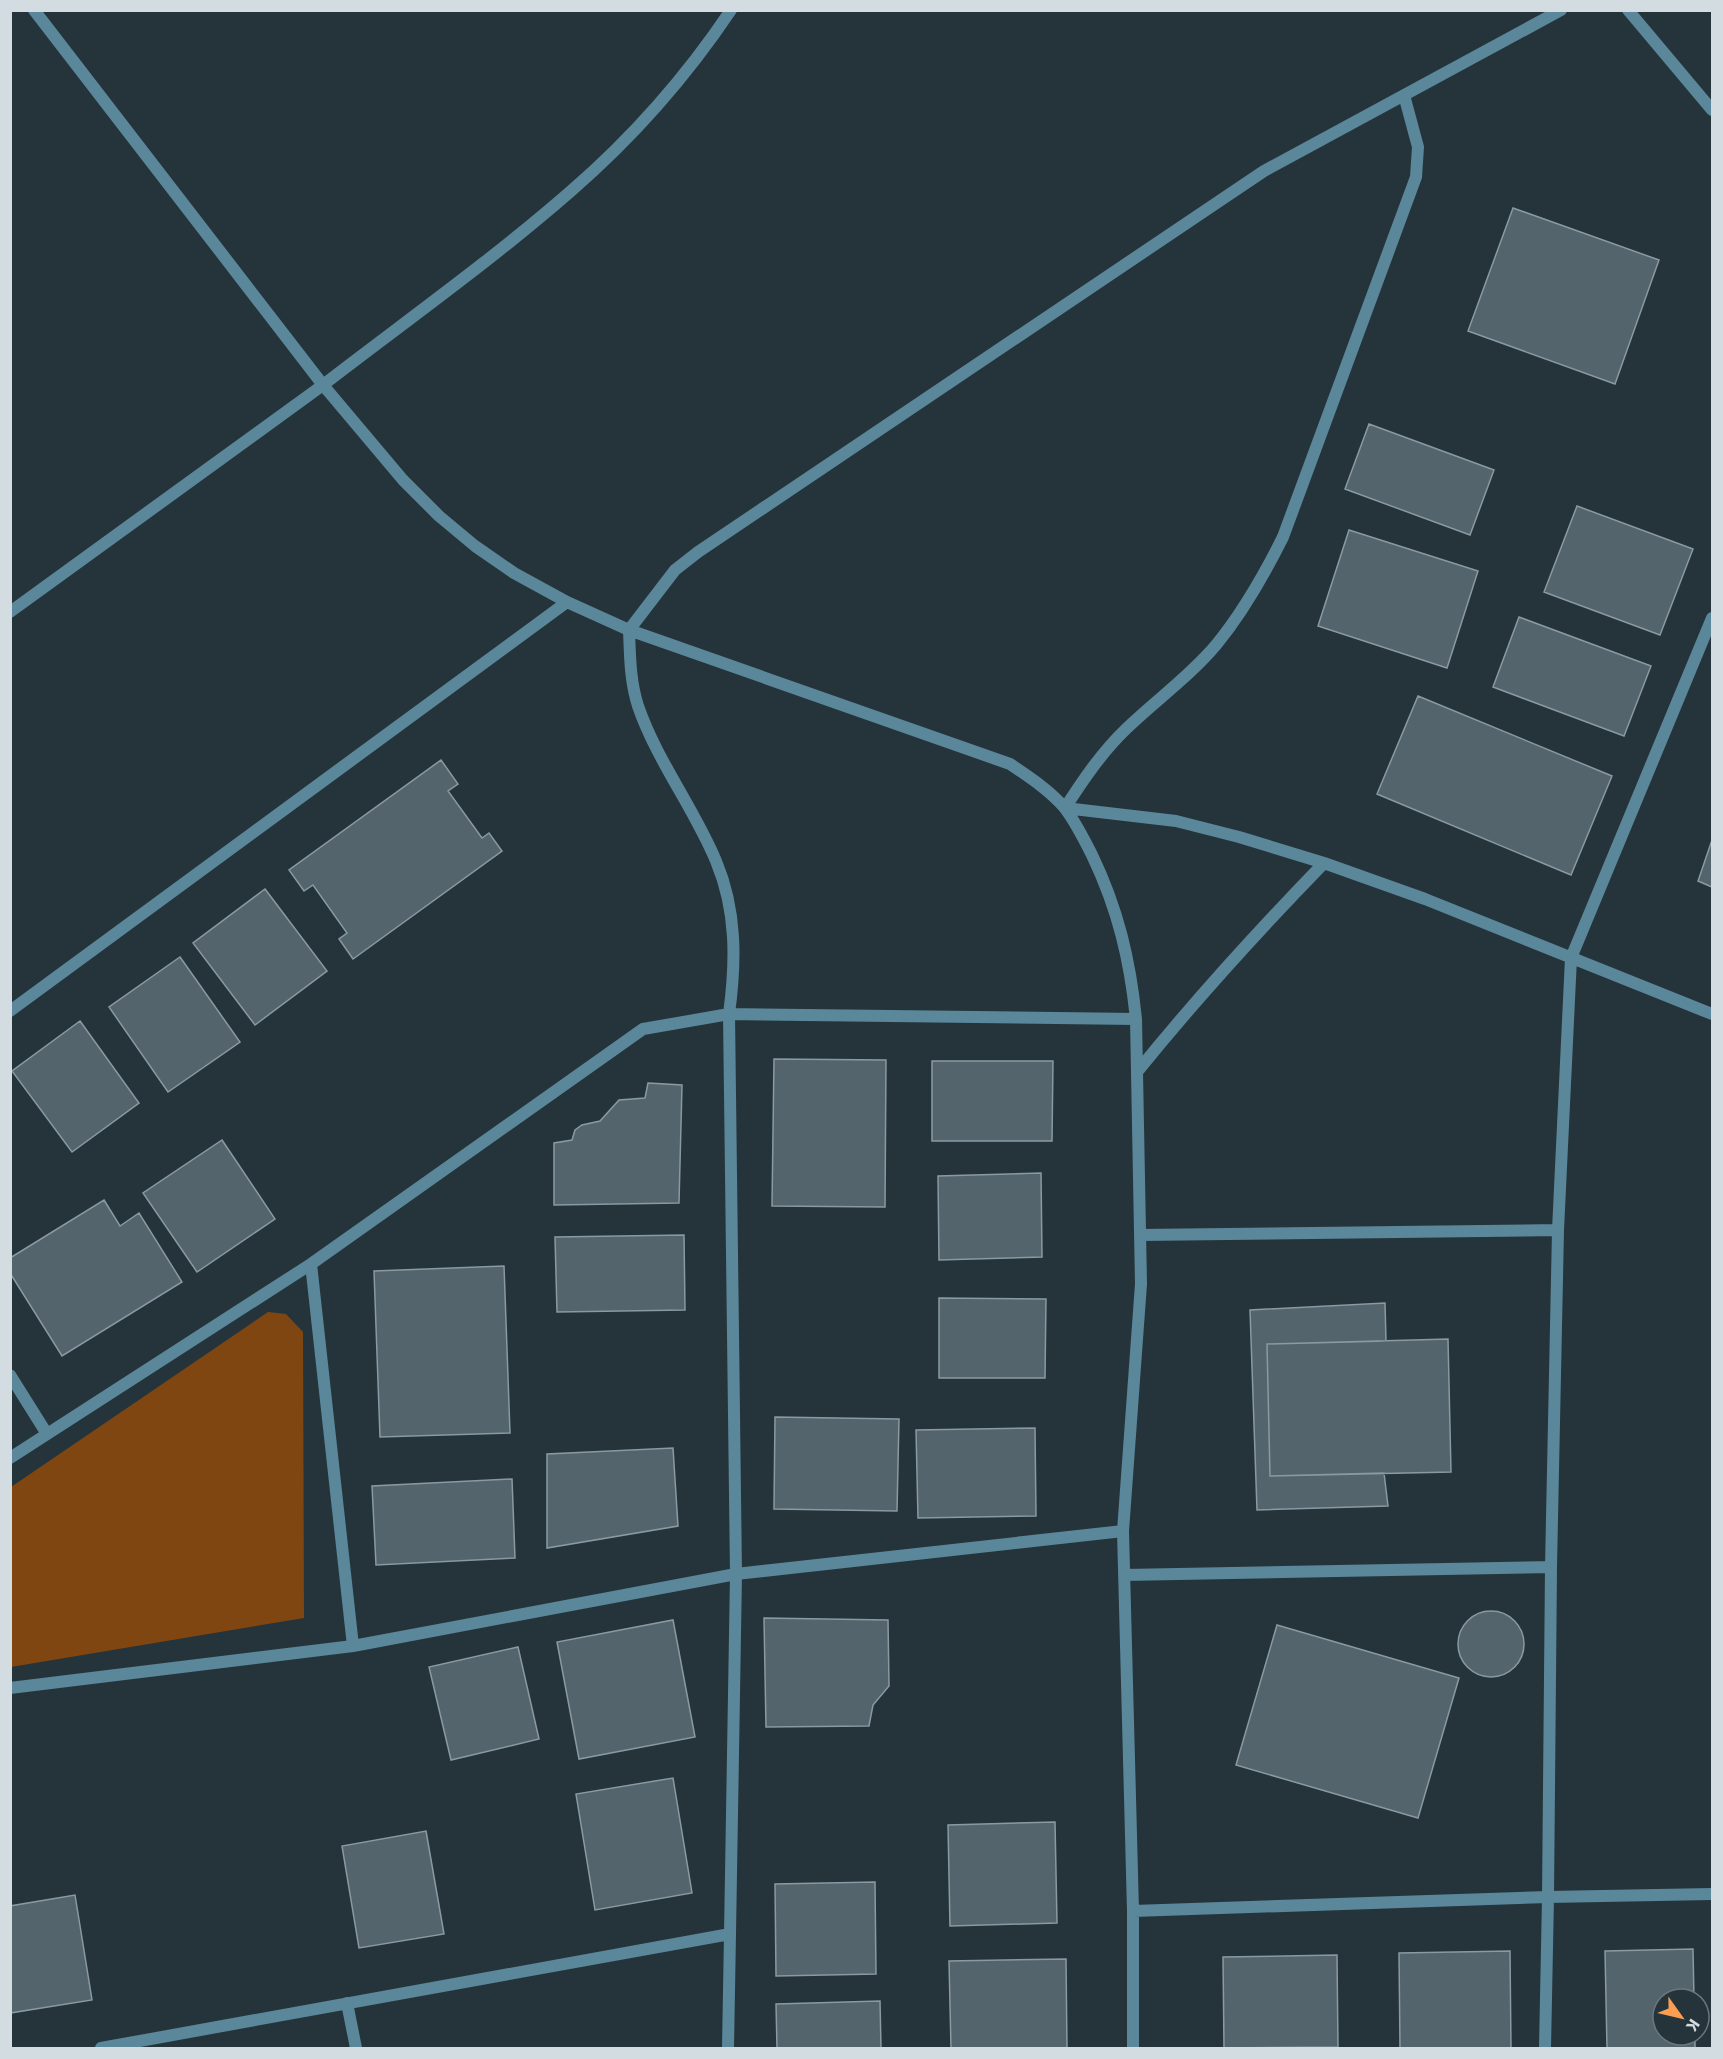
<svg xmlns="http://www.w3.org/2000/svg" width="1723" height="2059" font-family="'Fira Sans',sans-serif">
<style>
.green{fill:#804611}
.building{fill:#54646c;stroke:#899aa2;stroke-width:1.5}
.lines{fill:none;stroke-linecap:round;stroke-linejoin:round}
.lane{stroke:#5b879b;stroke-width:12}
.street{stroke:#5b879b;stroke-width:12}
</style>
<rect width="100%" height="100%" fill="#25343a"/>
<path class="green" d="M268 1312 286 1314 303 1332 304 1618 11 1667V1487Z"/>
<path class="building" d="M1513 208 1659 260 1615 384 1468 331Z
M1369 424 1494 470 1470 535 1345 489Z
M1577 506 1693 549 1660 635 1544 592Z
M1349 530 1478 571 1447 668 1318 626Z
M1519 617 1651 666 1624 736 1493 687Z
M1418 696 1612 776 1571 875 1377 794Z
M441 760 458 784 448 791 482 838 489 833 502 851 353 959 339 939 347 933 313 885 304 891 289 870Z
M1712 840V887L1698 881Z
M265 889 327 971 255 1025 193 943Z
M180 957 240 1042 168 1092 109 1007Z
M80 1021 139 1103 72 1152 12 1071Z
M774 1059 886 1060 885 1207 772 1206Z
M932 1061H1053L1052 1141H932Z
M648 1083 682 1085 679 1203 554 1205V1143L572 1140 575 1130 582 1125 600 1121 619 1100 645 1098Z
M222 1140 275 1219 197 1272 143 1193Z
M1041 1173 1042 1257 939 1260 938 1176Z
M104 1200 120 1226 139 1213 182 1282 62 1356 10 1273V1258Z
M684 1235 685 1310 557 1312 555 1237Z
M504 1266 510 1433 380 1437 374 1271Z
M939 1298 1046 1299 1045 1378H939Z
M1385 1303 1386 1341 1267 1344 1270 1476 1384 1473 1388 1506 1257 1510 1250 1310Z
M1448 1339 1451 1472 1270 1476 1267 1344Z
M775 1417 899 1419 897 1511 774 1509Z
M1035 1428 1036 1516 918 1518 916 1430Z
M673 1448 678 1526 547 1548V1454Z
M512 1479 515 1558 376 1565 372 1486Z
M1458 1644a33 33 0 1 1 66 0a33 33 0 1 1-66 0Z
M764 1618 888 1620 889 1686 873 1705 869 1726 766 1727Z
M673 1620 695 1737 579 1759 557 1642Z
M1277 1625 1459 1678 1418 1818 1236 1765Z
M518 1647 539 1739 451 1760 429 1667Z
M673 1778 692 1893 595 1910 576 1794Z
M1055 1822 1057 1923 950 1926 948 1825Z
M426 1831 444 1934 359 1948 342 1846Z
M875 1882 876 1974 776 1976 775 1884Z
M75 1895 92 2000 10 2013V1906Z
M1693 1949 1694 1999H1663V2035H1695V2048H1607L1605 1951Z
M1510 1951 1511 2048H1400L1399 1953Z
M1337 1955 1338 2047 1224 2048 1223 1957Z
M1066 1959 1067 2048H951L949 1961Z
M880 2001 881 2048H777L776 2004Z"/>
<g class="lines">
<path class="lane" d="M323 385C406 321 492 260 571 191 631 139 686 77 731 10"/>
<path class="street" d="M34 10 323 385 403 480 439 516 475 546 514 573 567 602 629 630 1010 764C1029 777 1048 789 1064 807 1075 821 1084 839 1092 855 1118 909 1130 960 1136 1019L1141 1284 1123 1531 1133 1911V2048
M1628 10 1712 110
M1404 95 1418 147 1416 177 1283 537C1264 575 1243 612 1216 645 1189 677 1156 700 1126 729 1102 752 1083 780 1065 808L1176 821 1239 837 1324 863 1425 899 1712 1014
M10 612 323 385
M1712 618 1571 958 1558 1230 1551 1567 1548 1897 1712 1894
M10 1011 567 602
M1137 1072C1196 999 1259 930 1324 863
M1140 1235 1558 1230
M311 1264 353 1646
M10 1375 47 1434
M10 1458 311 1264 643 1029 729 1014 1136 1019
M1124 1575 1551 1567
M10 1688 353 1646 736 1574 1123 1531
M1133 1911 1548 1897 1545 2048
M730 1934 736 1574 729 1014C736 962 737 911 716 861 694 808 657 761 638 706 630 681 630 656 629 630L675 570 698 552 1264 171 1561 10
M347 2003 356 2048
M101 2048 730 1934 728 2048"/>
</g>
<rect width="1723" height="2059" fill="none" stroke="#d3dce0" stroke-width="24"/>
<g transform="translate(1681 2017) rotate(124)"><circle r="28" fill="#25343a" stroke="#6b777c" stroke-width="1.5"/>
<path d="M0-4.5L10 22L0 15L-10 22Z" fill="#fb9e52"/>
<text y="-9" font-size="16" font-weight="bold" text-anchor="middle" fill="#d3dce0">K</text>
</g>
</svg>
